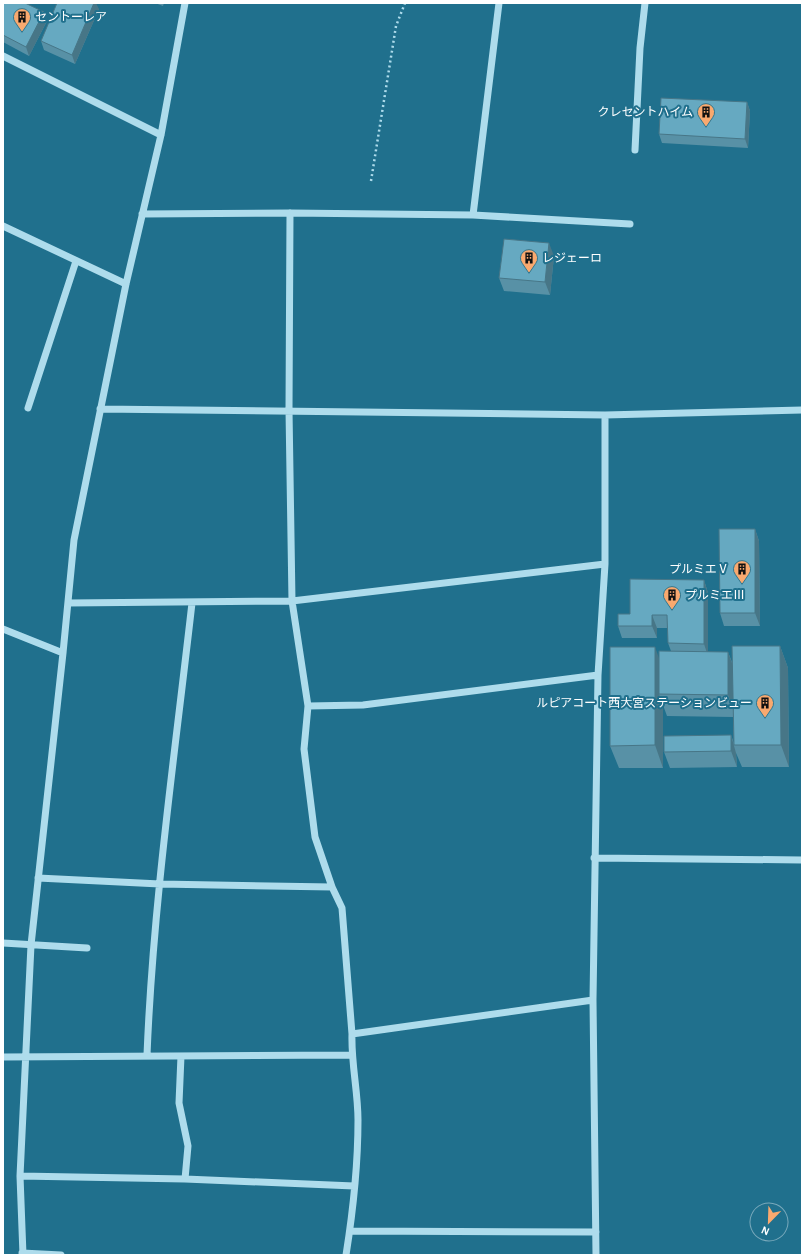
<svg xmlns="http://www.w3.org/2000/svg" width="805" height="1258" font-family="'Alegreya Sans','Noto Sans JP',sans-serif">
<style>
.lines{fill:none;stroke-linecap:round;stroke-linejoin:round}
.path{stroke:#aedcec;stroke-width:2.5;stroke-dasharray:2 3;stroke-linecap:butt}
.minor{stroke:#aedcec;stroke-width:7}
.wall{fill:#5891a6}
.shaded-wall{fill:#477687}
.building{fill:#66a9c1;stroke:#477687}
.labels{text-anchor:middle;stroke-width:4;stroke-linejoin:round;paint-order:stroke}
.poi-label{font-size:12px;fill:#fff;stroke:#20708d;text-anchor:start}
</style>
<rect width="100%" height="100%" fill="#20708d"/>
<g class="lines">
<path class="path" d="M371 181 396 26 405 3"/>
<path class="minor" d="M3 56 161 135
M635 150 640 48 645 3
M290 213 289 410 292 601 308 706 304 749 315 837 332 887 342 908 352 1034C351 1063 358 1091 358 1120 358 1165 353 1211 346 1255
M142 214 290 213 473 215 630 224
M473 215 499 3
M3 226 126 284
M28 408 76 261
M100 409 605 415 802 410
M68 603 292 601 605 564
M3 629 63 653
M308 706 363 705 598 675
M594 858 802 860
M38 878 160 884 332 887
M3 943 87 948
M352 1034 593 1000
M147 1055C153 904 175 753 192 603
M181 1056 179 1103 188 1146 185 1179
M3 1057 351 1055
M20 1176 185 1179 354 1186
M350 1231 596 1232
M22 1253 61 1255
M23 1255 20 1176 31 945 63 653 74 540 126 284 161 135 185 3
M596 1255 593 1000 598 675 605 564V415"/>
</g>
<path class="wall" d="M3 3 44 12 47 21 29 56 3 42Z
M155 3H164L163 6Z
M99 9 75 64 44 50 41 41Z
M747 102 750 111 748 148 662 143 659 134Z
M554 256 550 295 504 291 499 278Z
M755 529 759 541 760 626H724L720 613Z
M704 580 708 593V652H728L732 662 780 646 788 668 789 767H742L736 753 737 767 670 768 664 752 731 735 734 743 733 717 667 716 663 705V768H619L610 746 659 659 671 651 668 643V628H657V638H622L618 626 630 614Z"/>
<path class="shaded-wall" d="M94 3H96L99 9 75 64 72 55Z
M44 12 47 21 29 56 26 47Z
M747 102 750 111 748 148 745 139Z
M549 243 554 256 550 295 545 282Z
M755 529 759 541 760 626 755 613Z
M704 580 708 593V656L704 644Z
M652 615 657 628V638L652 626Z
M780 646 788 668 789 767 781 745Z
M655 647 663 669 659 694 663 705V768L655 745Z
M728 652 736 674V717L728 695Z
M731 735 736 753 737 767 731 751Z"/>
<path class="building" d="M3 3H25L44 12 26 47 3 35Z
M57 3H94L72 55 41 41Z
M661 98 747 102 745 139 659 134Z
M504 239 549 243 545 282 499 278Z
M719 529H755V613H720Z
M630 579 704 580V644L668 643 667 615H652V626H618V614H630Z
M732 646H780L781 745H734Z
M610 647H655V745L610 746Z
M659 651 728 652V695L659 694Z
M731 735V751L664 752V736Z"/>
<defs>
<g id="building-pin" transform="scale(0.9)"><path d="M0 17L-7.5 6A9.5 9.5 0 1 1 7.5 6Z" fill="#f9a96f" stroke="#20708d"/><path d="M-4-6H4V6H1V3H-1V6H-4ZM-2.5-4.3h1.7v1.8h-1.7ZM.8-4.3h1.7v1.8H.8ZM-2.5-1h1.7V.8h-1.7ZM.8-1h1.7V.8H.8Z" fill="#111"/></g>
</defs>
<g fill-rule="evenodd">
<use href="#building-pin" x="22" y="17"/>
<use href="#building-pin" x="706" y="112"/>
<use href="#building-pin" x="529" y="258"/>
<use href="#building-pin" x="742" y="569"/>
<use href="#building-pin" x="672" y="595"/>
<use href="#building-pin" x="765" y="703"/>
</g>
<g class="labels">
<g class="poi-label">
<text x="35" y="21">セントーレア</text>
<text x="693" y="116" text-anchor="end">クレセントハイム</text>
<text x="542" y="262">レジェーロ</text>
<text x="729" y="573" text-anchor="end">プルミエⅤ</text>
<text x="685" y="599">プルミエⅢ</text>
<text x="752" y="707" text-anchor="end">ルピアコート西大宮ステーションビュー</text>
</g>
</g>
<rect width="805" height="1258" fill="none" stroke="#ffffff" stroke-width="8"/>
<g transform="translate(769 1222) rotate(203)"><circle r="19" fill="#20708d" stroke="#79a9bb"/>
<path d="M0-3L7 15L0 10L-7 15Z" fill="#f9a96f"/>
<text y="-6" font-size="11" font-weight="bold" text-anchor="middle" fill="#ffffff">N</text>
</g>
</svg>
